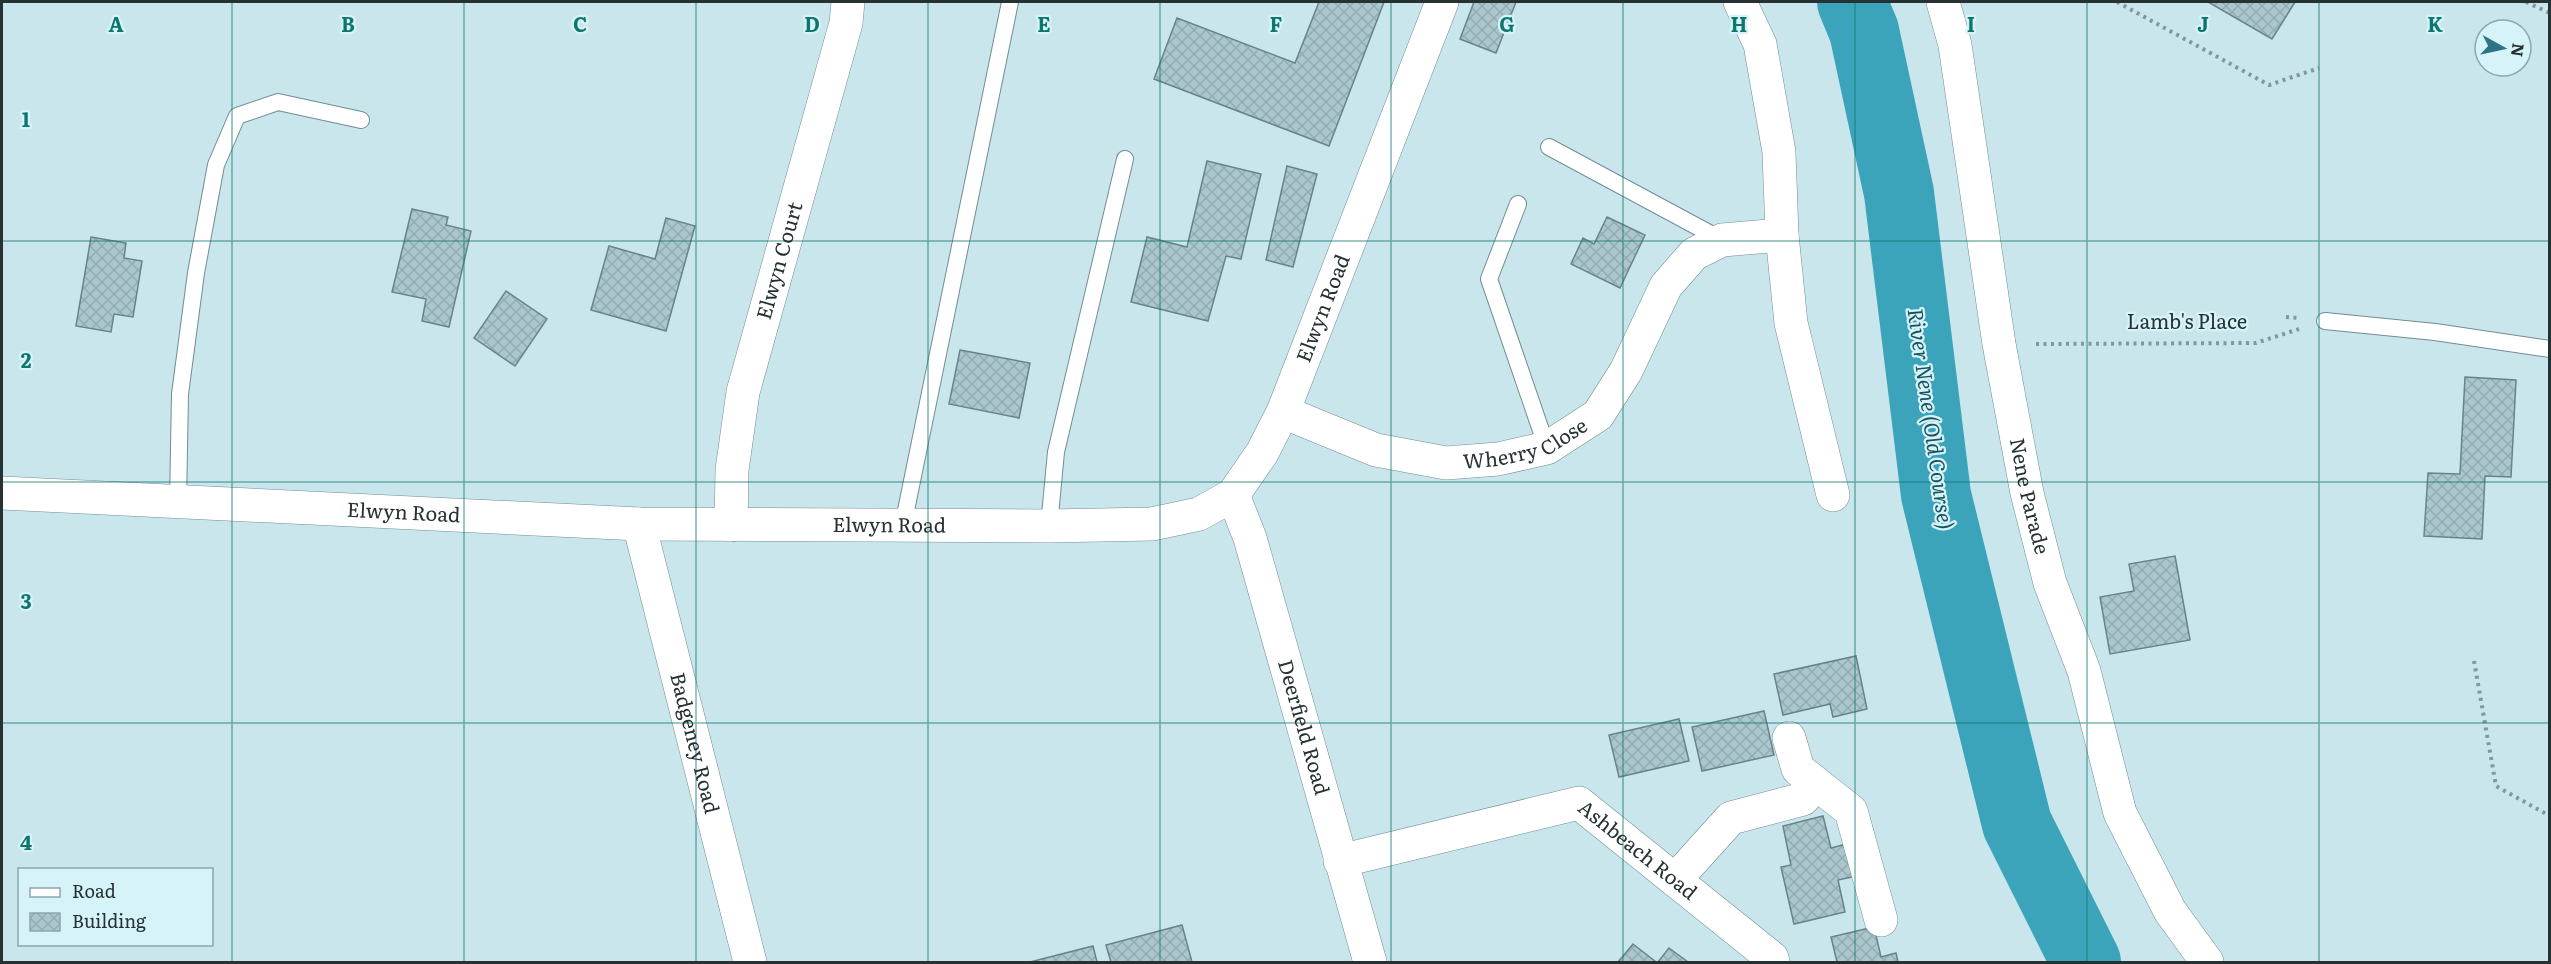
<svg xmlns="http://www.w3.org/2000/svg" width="2551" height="964" font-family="Literata,serif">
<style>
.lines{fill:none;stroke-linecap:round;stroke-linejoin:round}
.river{stroke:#3ba4bb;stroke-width:70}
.building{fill:url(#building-cross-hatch);stroke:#69838a;stroke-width:1.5}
.lane-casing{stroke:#728d94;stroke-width:18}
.street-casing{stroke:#728d94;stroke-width:34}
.secondary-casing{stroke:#728d94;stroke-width:34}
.path{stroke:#82979d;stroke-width:4;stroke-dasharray:3 4.5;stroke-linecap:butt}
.lane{stroke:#fff;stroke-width:16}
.street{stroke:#fff;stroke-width:33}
.secondary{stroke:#fff;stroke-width:33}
.grid{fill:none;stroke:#0f766e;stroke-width:1.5;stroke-opacity:0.55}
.labels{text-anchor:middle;stroke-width:4.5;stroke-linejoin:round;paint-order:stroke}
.street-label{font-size:20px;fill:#263134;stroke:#d6f3fa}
.water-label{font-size:21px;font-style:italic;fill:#17525e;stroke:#d6f3fa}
.grid-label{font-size:20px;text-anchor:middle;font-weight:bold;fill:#0f766e;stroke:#d6f3fa;stroke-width:4.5;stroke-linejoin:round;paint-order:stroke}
</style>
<defs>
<pattern id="building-cross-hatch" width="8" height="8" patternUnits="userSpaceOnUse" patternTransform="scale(1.5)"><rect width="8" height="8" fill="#abc7ce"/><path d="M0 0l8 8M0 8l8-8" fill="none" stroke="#93abb2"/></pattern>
</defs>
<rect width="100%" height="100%" fill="#c9e6ed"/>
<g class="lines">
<path class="river" d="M1852 2 1864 31 1899 193 1936 495 2017 824 2086 962"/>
</g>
<path class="building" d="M1319 2H1384L1329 146 1154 79 1177 18 1295 63Z
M1474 2H1516L1496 53 1460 39Z
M2208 2H2295L2272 39Z
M1207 161 1261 174 1241 259 1226 256 1208 321 1131 302 1147 237 1187 247Z
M1287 166 1317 174 1293 267 1266 260Z
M412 209 448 217 446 225 471 231 449 327 422 321 426 299 392 292Z
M1607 217 1645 235 1620 288 1571 264 1583 238 1594 244Z
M666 218 695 226 666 331 591 310 609 246 655 259Z
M91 237 126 243 124 258 142 261 133 317 114 314 111 332 76 326Z
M506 291 547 319 515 366 474 338Z
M960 350 1030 363 1019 418 949 404Z
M2465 377 2516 380 2511 477 2485 476 2482 539 2424 536 2428 473 2460 474Z
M2175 556 2190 640 2110 654 2100 597 2134 591 2129 564Z
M1856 656 1867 709 1833 717 1830 704 1783 715 1774 674Z
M1764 711 1774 755 1702 771 1692 727Z
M1679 719 1689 761 1619 777 1609 735Z
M1823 816 1831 848 1850 843 1857 876 1838 880 1845 912 1794 924 1781 867 1791 865 1783 826Z
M1182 925 1192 962H1111L1106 945Z
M1874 927 1881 957 1896 953 1898 962H1837L1831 937Z
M1633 944 1656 962H1618Z
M1093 946 1097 962H1030Z
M1669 948 1688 962H1658Z"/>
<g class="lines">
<g class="lane-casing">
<path id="lane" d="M1549 147 1722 240
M1518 204 1489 279 1547 448
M2325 321 2435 332 2550 349
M178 502 180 394 196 273 216 165 237 116 278 102 361 120
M903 525 1010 2
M1049 526 1056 452 1125 159"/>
</g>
<g class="street-casing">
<g id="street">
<path d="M1740 2 1760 44 1779 152 1782 235 1791 323 1833 495"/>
<path id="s1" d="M1943 2 1955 45 1999 344 2027 493 2050 583 2084 671 2120 813 2170 911 2207 962"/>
<path id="s2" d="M1283 412 1376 450 1446 463 1498 459 1547 448 1598 415 1626 371 1666 286 1694 254 1722 240 1782 235"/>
<path id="s3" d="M1233 495 1250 538 1370 962"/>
<path id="s4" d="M639 524 750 962"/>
<path id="s5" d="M731 525 732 470 743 392 846 23 848 2"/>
<path d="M1789 738 1798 769 1851 811 1881 920"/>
<path id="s6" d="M1340 861 1579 803 1772 958 1773 962"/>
<path d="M1675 880 1731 818 1803 799 1816 784"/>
</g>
</g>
<g class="secondary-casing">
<g id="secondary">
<path id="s7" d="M2 493 639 524 1049 526 1152 524 1199 514 1233 495 1262 453 1283 412 1442 2"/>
</g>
</g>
<path class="path" d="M2117 2 2269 85 2319 68
M2526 2 2550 13
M2286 317 2298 318
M2036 344 2256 343 2299 329
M2474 661 2496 786 2550 816"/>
<use href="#lane" class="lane"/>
<use href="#street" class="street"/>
<use href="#secondary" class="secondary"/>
</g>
<path class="grid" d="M232 2V962M464 2V962M696 2V962M928 2V962M1160 2V962M1391 2V962M1623 2V962M1855 2V962M2087 2V962M2319 2V962M2 241H2550M2 482H2550M2 723H2550"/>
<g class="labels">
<g class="street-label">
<text dy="7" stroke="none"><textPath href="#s5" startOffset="270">Elwyn Court</textPath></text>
<text dy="7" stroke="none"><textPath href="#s7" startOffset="1446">Elwyn Road</textPath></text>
<text x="2187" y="329">Lamb's Place</text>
<text dy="7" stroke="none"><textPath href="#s2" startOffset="254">Wherry Close</textPath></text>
<text dy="7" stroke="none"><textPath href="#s1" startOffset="502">Nene Parade</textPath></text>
<text dy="7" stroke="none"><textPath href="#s7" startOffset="402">Elwyn Road</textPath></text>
<text dy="7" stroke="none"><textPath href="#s7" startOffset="888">Elwyn Road</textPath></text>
<text dy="7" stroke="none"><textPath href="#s3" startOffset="243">Deerfield Road</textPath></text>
<text dy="7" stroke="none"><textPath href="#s4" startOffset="226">Badgeney Road</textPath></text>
<text dy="7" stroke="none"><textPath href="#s6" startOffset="321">Ashbeach Road</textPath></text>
</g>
<g class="water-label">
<text transform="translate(1930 419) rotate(82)" y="7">River Nene (Old Course)</text>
</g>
</g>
<g class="grid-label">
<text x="116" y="32">A</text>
<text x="348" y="32">B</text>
<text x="580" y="32">C</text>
<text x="812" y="32">D</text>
<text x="1044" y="32">E</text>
<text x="1276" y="32">F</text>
<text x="1507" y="32">G</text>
<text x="1739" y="32">H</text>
<text x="1971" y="32">I</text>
<text x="2203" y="32">J</text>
<text x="2435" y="32">K</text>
<text x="26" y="127">1</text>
<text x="26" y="368">2</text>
<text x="26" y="609">3</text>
<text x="26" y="850">4</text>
</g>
<rect width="2551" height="964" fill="none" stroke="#263134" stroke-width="6"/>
<rect x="18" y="868" width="195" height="78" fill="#d6f3fa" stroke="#90a5ab" stroke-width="1.5"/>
<rect x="30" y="888" width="30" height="9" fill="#ffffff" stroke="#90a5ab" stroke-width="1.5"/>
<text x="72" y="898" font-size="18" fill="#263134">Road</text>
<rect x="30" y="913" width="30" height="18" fill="url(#building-cross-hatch)" stroke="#90a5ab" stroke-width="1.5"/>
<text x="72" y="928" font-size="18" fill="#263134">Building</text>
<g transform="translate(2503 48) rotate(98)"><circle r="28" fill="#d6f3fa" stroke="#90a5ab" stroke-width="1.5"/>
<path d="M0-4.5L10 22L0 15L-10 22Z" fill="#2f7483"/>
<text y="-9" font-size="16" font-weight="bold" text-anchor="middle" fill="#263134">N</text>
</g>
</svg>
